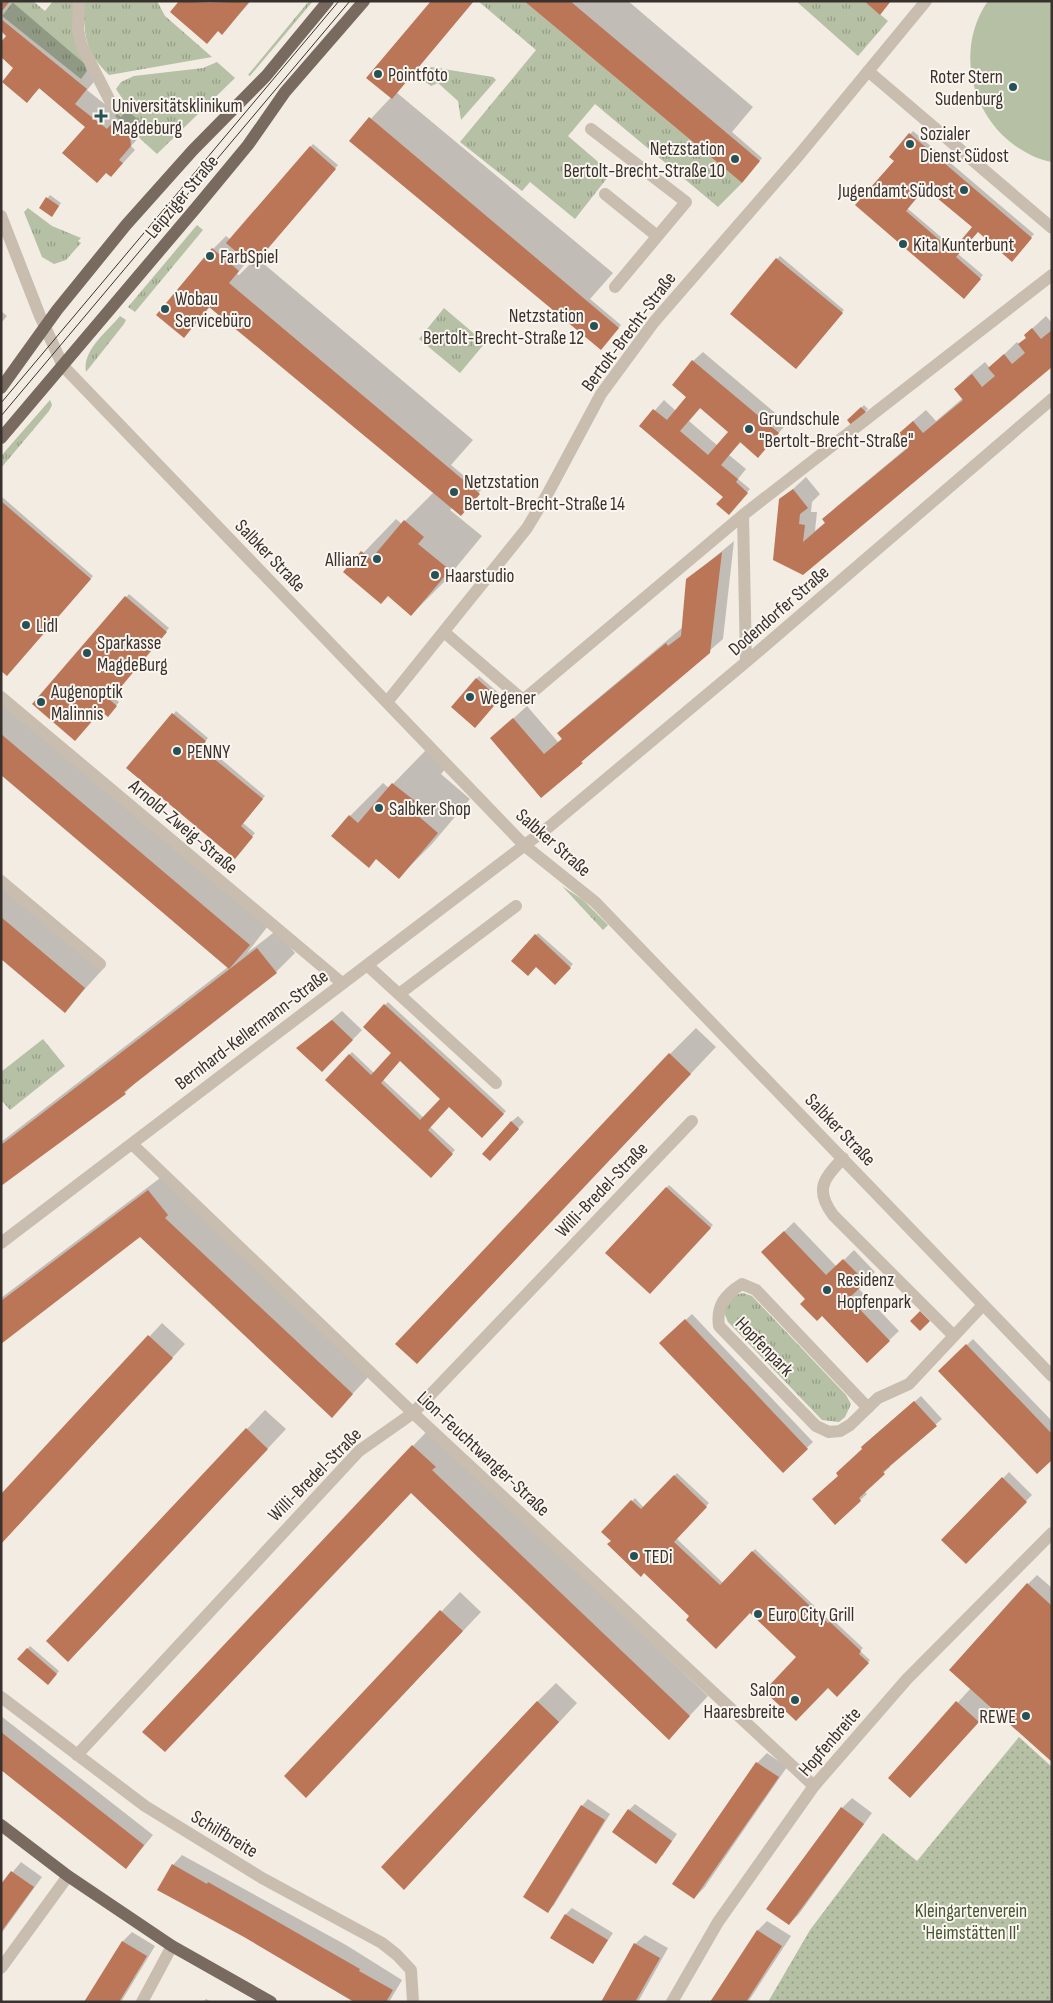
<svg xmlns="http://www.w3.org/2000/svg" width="1053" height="2003" font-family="'Sofia Sans Condensed',sans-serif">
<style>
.grass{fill:url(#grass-tufts)}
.garden{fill:url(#garden-dots)}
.pitch{fill:#b5c0a4}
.shadow{fill:#0003;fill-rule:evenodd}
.building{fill:#bb7658;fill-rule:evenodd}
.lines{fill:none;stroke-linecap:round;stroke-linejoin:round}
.minor{stroke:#c9bdaf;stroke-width:12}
.major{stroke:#796a5f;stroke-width:12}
.tram{stroke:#39312d;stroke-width:1}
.poi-dot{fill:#255157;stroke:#faf5ef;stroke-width:2}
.labels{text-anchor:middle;stroke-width:4;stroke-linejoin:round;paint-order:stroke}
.poi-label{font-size:19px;fill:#39312d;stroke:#faf5ef;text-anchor:start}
.street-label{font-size:19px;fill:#39312d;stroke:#faf5ef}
.park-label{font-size:19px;fill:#465532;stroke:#faf5ef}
</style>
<defs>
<pattern id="grass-tufts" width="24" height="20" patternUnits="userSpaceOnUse" patternTransform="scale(1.25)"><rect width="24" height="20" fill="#b5c0a4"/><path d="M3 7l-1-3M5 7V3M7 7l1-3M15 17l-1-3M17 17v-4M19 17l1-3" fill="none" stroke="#949d86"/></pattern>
<pattern id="garden-dots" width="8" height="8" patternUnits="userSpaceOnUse" patternTransform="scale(1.25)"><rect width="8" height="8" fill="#b5c0a4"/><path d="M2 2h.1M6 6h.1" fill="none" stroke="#949d86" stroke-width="1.8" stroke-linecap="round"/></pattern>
</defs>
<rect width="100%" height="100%" fill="#f2ece3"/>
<path class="grass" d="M14 1H33L45 11 53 1H75L81 54 87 71 81 79 2 16Z
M84 1H157L165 16 212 57 109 75C84 50 84 36 84 1Z
M309 1H313L250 76 248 75Z
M478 1H524L742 183 718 207 595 104 568 136 611 173 575 219 530 182 522 191 460 142 536 50Z
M796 1H864L888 21 858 56Z
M217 62 235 78 157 154 115 116 126 104 116 89 121 82 134 76 203 68Z
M431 67 493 77 496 80 461 120 458 101 438 83 431 86 422 79Z
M28 208 52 226 81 238 78 241 81 243 66 260 54 264 42 257 24 212Z
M197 225 203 230 135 312 128 307Z
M444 308 485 343 460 373 419 339Z
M120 316 126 320 124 324 86 372C82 350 107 332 120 316Z
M50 400 52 405 49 411 1 468V456Z
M562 886 583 900 608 925 603 930Z
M43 1039 65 1066 10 1110 1 1100V1072Z
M743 1293 752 1296 846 1395 851 1404 845 1417 839 1422 822 1420 728 1322 723 1310 735 1295Z"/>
<path class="garden" d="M1019 1737 1052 1767V2002H768L810 1930 883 1833 917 1861Z"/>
<path class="pitch" d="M988 1H1052V162C1039 160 1028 154 1017 147 970 115 955 48 988 1Z"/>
<path class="shadow" d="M1 1H11L99 76 87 90 121 117 127 110 142 123 144 132 131 146 135 150 111 176 86 127 40 88 27 101 8 36 1 30Z
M180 1H251L222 33Z
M526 1H628L753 107 732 132 762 158 744 178Z
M396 92 613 273 590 299 621 325 603 346 568 322 351 140Z
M913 131 1034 234 1014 257 978 231 958 254 983 275 967 294 857 205 895 160 890 156ZM926 187 973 227 955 249 907 208Z
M313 144 338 165 258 259 473 440 451 465 481 490 463 512 452 508 450 510 482 536 444 582 411 615 388 595 345 572 396 519 402 524 434 492 210 307 184 336 213 249 226 236 231 240ZM248 260 251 263 239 275 237 274Z
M50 195 61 203 54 213 40 208Z
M780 256 844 310 799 365 777 259Z
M1 311 7 316 1 323Z
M1046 316 1052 323V365L802 573 781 500 806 477 820 494 812 502 811 512H817L815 531 826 522 824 519 837 506 909 446 912 422 926 410 936 421 963 398 956 389 968 376 985 362 990 368 1017 342 1020 345 1027 337 1025 335Z
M703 352 787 423 768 446 741 442 729 455 746 469 738 479 750 489 729 513 725 497 641 426 664 400 676 411 688 397 693 361ZM701 407 730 432 718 446 689 421Z
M864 405 868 409 852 424 849 420Z
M1 496 93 576 9 672 1 669Z
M734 541 723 639 542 796 492 738 527 706 558 742 563 738 559 733 572 720 683 627 687 580Z
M129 594 169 628 112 696 119 702 110 713 101 709 34 704Z
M479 676 502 696 478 723 453 707Z
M1 700 268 926 247 953 277 930 295 953 276 972 143 1075 125 1093 1 1185V1142L228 967 1 774Z
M176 711 208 738 203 744 265 796 243 823 255 833 238 854 128 767Z
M426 750 447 767 441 774 470 799 432 844 399 877 377 858 350 816 383 783 389 788Z
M1 883 103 969 65 1011 1 958Z
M538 933 573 964 555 983 536 966 512 961Z
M388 1002 506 1111 482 1136 449 1105 429 1126 455 1150 431 1176 326 1080 352 1052 374 1073 393 1053 365 1027ZM400 1060 442 1099 424 1118 382 1079Z
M342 1011 362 1030 332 1061 298 1048Z
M696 1028 716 1047 448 1330 670 1054Z
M518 1116 524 1122 496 1153 511 1122Z
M168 1172 371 1374 332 1416 140 1236 1 1343V1298Z
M669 1185 713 1225 650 1292 607 1253Z
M794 1222 837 1267 854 1250 875 1272 858 1288 899 1331 867 1361 763 1252Z
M692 1314 813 1442 783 1471 661 1343Z
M162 1323 185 1344 1 1543V1496Z
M973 1339 1052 1421V1458L940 1371Z
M921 1396 942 1419 889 1465 890 1467 864 1491 867 1494 835 1523 840 1475 869 1441Z
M265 1410 286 1429 87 1642 247 1429Z
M431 1427 450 1451 708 1696 669 1738 411 1492 413 1446Z
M1009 1472 1032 1495 966 1563 943 1540Z
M677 1473 709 1503 676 1538 723 1583 755 1549 831 1622 833 1620 863 1648 860 1651 870 1660 837 1695 750 1612 691 1616 603 1532 635 1498 644 1508Z
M1037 1575 1052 1588V1760L992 1707 910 1797 889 1778 971 1688 1028 1584Z
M460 1592 481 1612 325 1777 285 1776Z
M30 1646 59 1671 48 1684 19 1659Z
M556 1683 577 1703 423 1869 537 1702Z
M1 1716 153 1835 126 1868 1 1769Z
M767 1753 787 1767 704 1888 694 1898 674 1884 757 1763Z
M852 1798 872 1813 799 1914 789 1924 842 1808Z
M588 1799 610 1814 554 1905 548 1911 582 1806Z
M635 1804 677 1834 662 1856 629 1810Z
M182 1855 346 1945 402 1980 389 2002H358L295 1965 173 1865Z
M21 1862 42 1877 1 1934V1886Z
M572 1908 613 1933 593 1963 566 1914Z
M767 1921 791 1936 748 2002H713L758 1930Z
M132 1932 155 1946 121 2002H86L123 1941Z
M645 1935 668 1948 638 2002H603L635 1944Z
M206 1999 212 2002H203Z"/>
<path class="building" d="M1 1H10L1 12Z
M179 1 209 3 250 1 222 35 218 31 207 44 170 12Z
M431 1H474L392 99 366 78Z
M524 1H570L760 161 742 183Z
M864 1H891L880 15Z
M1 19 87 89 75 104 107 129 113 122 130 136 131 146 119 160 123 163 111 177 106 173 97 183 62 153 85 127 39 88 27 103 2 82 13 68 1 57V42L6 36 1 31Z
M369 117 619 328 601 350 349 141Z
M909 133 1032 238 1012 262 978 232 956 257 981 279 964 299 855 205 894 161 889 157ZM925 188 972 227 952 251 906 211Z
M310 146 336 169 253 266 226 243Z
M46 197 59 206 52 217 39 208Z
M212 248 239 271 229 283 480 494 461 516 209 307 184 338 156 315Z
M776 258 843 313 796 369 730 314Z
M1032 328 1041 339 1052 330V367L803 575 773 560 779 499 793 489 808 508 800 514 799 524 805 525 803 542 825 523 822 519 908 448 897 435 913 421 923 433 963 400 954 389 972 374 982 387 995 376 988 368 1004 354 1012 364 1025 353 1018 344 1026 338 1024 335Z
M692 360 779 433 758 458 740 442 721 465 738 479 736 482 748 493 729 515 716 504 723 497 639 426 653 409 667 420 686 397 672 385ZM700 408 728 432 708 455 680 431Z
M861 407 866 412 852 426 847 420Z
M1 501 91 579 7 676 1 671Z
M404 520 424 537 418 544 450 570 411 616 388 596 381 604 343 572 361 551 371 559Z
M722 552 710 653 581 762 583 763 541 798 490 738 513 718 544 754 562 739 557 733 666 643 668 646 681 636 686 579Z
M125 596 167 632 110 700 117 706 108 717 101 711 75 741 32 704Z
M476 678 500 699 475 728 451 707Z
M172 713 206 741 201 748 263 799 241 826 253 837 235 859 126 768Z
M1 734 250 945 229 969 1 775Z
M392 783 415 801 409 808 438 833 399 879 376 859 369 868 331 836 349 815 358 823Z
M1 917 85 988 65 1013 1 959Z
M535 934 571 968 555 985 536 967 528 976 511 961Z
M257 948 277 973 124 1092 126 1094 1 1186V1145Z
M384 1004 504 1114 482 1138 449 1107 428 1130 453 1154 431 1178 325 1080 349 1054 371 1075 391 1053 363 1027ZM400 1061 440 1099 420 1120 381 1083Z
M332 1020 353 1040 322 1072 296 1048Z
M669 1053 691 1074 417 1364 395 1344Z
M511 1121 519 1129 490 1161 482 1154Z
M666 1187 711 1228 650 1294 605 1253Z
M148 1190 168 1215 165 1218 353 1394 332 1418 140 1237 1 1344V1301Z
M784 1231 826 1275 843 1259 866 1282 849 1298 890 1341 867 1363 822 1316 817 1321 800 1304 805 1299 761 1252Z
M920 1311 930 1321 920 1331 910 1321Z
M685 1319 808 1449 783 1473 659 1343Z
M148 1335 173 1358 1 1544V1494Z
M966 1344 1052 1434V1460L1037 1474 938 1371Z
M914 1401 937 1426 883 1472 885 1474 859 1498 861 1501 835 1525 812 1499 838 1476 836 1473 862 1449 861 1447Z
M246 1428 268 1449 68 1662 46 1641Z
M412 1445 436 1467 432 1470 690 1716 669 1740 411 1493 165 1752 142 1732Z
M674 1475 707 1507 674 1542 720 1585 752 1551 828 1623 830 1622 861 1651 859 1654 869 1663 837 1697 828 1688 796 1721 764 1691 796 1657 750 1613 716 1649 686 1620 689 1616 644 1573 641 1577 607 1544 611 1541 601 1532 631 1500 641 1509Z
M1002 1477 1027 1502 966 1564 941 1540Z
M1027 1583 1052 1606V1762L949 1670Z
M440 1610 463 1631 306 1798 284 1776Z
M27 1648 57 1674 48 1685 17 1659Z
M537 1701 559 1722 404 1890 381 1867Z
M956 1701 979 1722 910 1798 888 1778Z
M1 1732 144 1845 126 1869 1 1770Z
M756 1762 779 1777 694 1899 672 1884Z
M581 1805 605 1820 548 1913 523 1897Z
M841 1807 864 1824 789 1925 766 1909Z
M628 1809 672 1841 656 1864 612 1832Z
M172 1864 207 1884 208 1882 360 1969 359 1971 393 1990 386 2002H354L244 1937 157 1890Z
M11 1871 34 1887 1 1932V1884Z
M565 1914 608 1940 593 1964 550 1938Z
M757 1930 782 1946 746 2002H710Z
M122 1941 147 1956 119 2002H84Z
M634 1943 660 1958 635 2002H601Z"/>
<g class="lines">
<path class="minor" d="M79 1 78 29 81 44 112 105
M868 71 1052 228
M591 129 686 202 615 287
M605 194 657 236
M1 216 40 316 63 366 525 846 595 902 1052 1376
M743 515 746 662
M444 632 523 700 743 515 1052 275
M1 697 342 983
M387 702 527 528 548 493 601 394 654 322 799 155 926 1
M1 881 100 964
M367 965 496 1083
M399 994 516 906
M132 1144 413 1413 814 1786
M843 1158C824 1179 814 1189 833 1215L954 1336
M1 1243 550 826 746 662 1052 399
M868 1408 756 1290 742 1284C726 1294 716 1305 719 1326L816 1426 829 1432 840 1431 850 1425 878 1398 909 1384 983 1305
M1 1697 145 1806 262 1878 382 1943 397 1955 411 1970 413 2002
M77 1755 359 1451 413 1413 692 1121
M1 1968 68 1876
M142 2002 172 1946
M672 2002 718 1922 814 1786 907 1679 1052 1533"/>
<path class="major" d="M1 388 57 310 126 225 193 150 266 76 328 1
M1 438 195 209 248 145 285 92 364 1
M1 1825 68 1876 172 1946 271 2002"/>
<path class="tram" d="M1 403 339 1
M1 416 350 1"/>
</g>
<g class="poi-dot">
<circle cx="378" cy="74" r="5"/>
<circle cx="1013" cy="87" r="5"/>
<path d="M98.5 108.5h5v5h5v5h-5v5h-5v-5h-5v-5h5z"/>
<circle cx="910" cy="144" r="5"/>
<circle cx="735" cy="159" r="5"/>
<circle cx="964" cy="190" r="5"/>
<circle cx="903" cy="244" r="5"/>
<circle cx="210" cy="256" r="5"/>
<circle cx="165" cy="309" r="5"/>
<circle cx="594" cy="326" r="5"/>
<circle cx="749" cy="429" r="5"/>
<circle cx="454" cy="492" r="5"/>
<circle cx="377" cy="559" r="5"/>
<circle cx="435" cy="575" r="5"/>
<circle cx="26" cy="625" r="5"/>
<circle cx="87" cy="653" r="5"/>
<circle cx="470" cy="697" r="5"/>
<circle cx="41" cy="702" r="5"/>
<circle cx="177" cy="751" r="5"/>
<circle cx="379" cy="808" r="5"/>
<circle cx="827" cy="1290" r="5"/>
<circle cx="634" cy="1556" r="5"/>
<circle cx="758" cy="1614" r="5"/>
<circle cx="795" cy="1700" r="5"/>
<circle cx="1026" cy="1716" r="5"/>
</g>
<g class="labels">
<g class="poi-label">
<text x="388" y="81">Pointfoto</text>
<text x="1003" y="83" text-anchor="end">Roter Stern<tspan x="1003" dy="22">Sudenburg</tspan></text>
<text x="112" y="112">Universitätsklinikum<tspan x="112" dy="22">Magdeburg</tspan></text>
<text x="920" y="140">Sozialer<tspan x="920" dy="22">Dienst Südost</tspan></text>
<text x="725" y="155" text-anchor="end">Netzstation<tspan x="725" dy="22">Bertolt-Brecht-Straße 10</tspan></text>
<text x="954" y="197" text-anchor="end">Jugendamt Südost</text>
<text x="913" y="251">Kita Kunterbunt</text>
<text x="220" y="263">FarbSpiel</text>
<text x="175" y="305">Wobau<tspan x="175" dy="22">Servicebüro</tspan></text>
<text x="584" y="322" text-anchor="end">Netzstation<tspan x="584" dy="22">Bertolt-Brecht-Straße 12</tspan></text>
<text x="759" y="425">Grundschule<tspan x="759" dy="22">"Bertolt-Brecht-Straße"</tspan></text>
<text x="464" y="488">Netzstation<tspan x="464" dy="22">Bertolt-Brecht-Straße 14</tspan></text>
<text x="367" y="566" text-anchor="end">Allianz</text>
<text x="445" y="582">Haarstudio</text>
<text x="36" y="632">Lidl</text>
<text x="97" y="649">Sparkasse<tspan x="97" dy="22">MagdeBurg</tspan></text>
<text x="51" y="698">Augenoptik<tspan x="51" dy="22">Malinnis</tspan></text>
<text x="480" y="704">Wegener</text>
<text x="187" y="758">PENNY</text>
<text x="389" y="815">Salbker Shop</text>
<text x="837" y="1286">Residenz<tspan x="837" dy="22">Hopfenpark</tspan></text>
<text x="644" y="1563">TEDi</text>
<text x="768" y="1621">Euro City Grill</text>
<text x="785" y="1696" text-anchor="end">Salon<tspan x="785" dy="22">Haaresbreite</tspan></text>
<text x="1016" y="1723" text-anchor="end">REWE</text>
</g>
<g class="street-label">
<text transform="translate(181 196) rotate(-50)" y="7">Leipziger Straße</text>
<text transform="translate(628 331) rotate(-53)" y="7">Bertolt-Brecht-Straße</text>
<text transform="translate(271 555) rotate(46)" y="7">Salbker Straße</text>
<text transform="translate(778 610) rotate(-41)" y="7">Dodendorfer Straße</text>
<text transform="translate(184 826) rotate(40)" y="7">Arnold-Zweig-Straße</text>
<text transform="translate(554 842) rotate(41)" y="7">Salbker Straße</text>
<text transform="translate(251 1029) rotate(-37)" y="7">Bernhard-Kellermann-Straße</text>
<text transform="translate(841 1129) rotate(46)" y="7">Salbker Straße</text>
<text transform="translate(601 1189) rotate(-46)" y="7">Willi-Bredel-Straße</text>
<text transform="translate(765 1346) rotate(46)" y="7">Hopfenpark</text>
<text transform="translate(484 1453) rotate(43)" y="7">Lion-Feuchtwanger-Straße</text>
<text transform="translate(314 1474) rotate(-45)" y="7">Willi-Bredel-Straße</text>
<text transform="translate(829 1741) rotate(-49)" y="7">Hopfenbreite</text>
<text transform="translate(225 1833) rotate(31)" y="7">Schilfbreite</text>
</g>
<g class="park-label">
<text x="971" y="1917">Kleingartenverein<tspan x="971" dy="22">'Heimstätten II'</tspan></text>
</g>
</g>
<rect width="1053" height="2003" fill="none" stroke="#39312d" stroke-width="5"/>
</svg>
